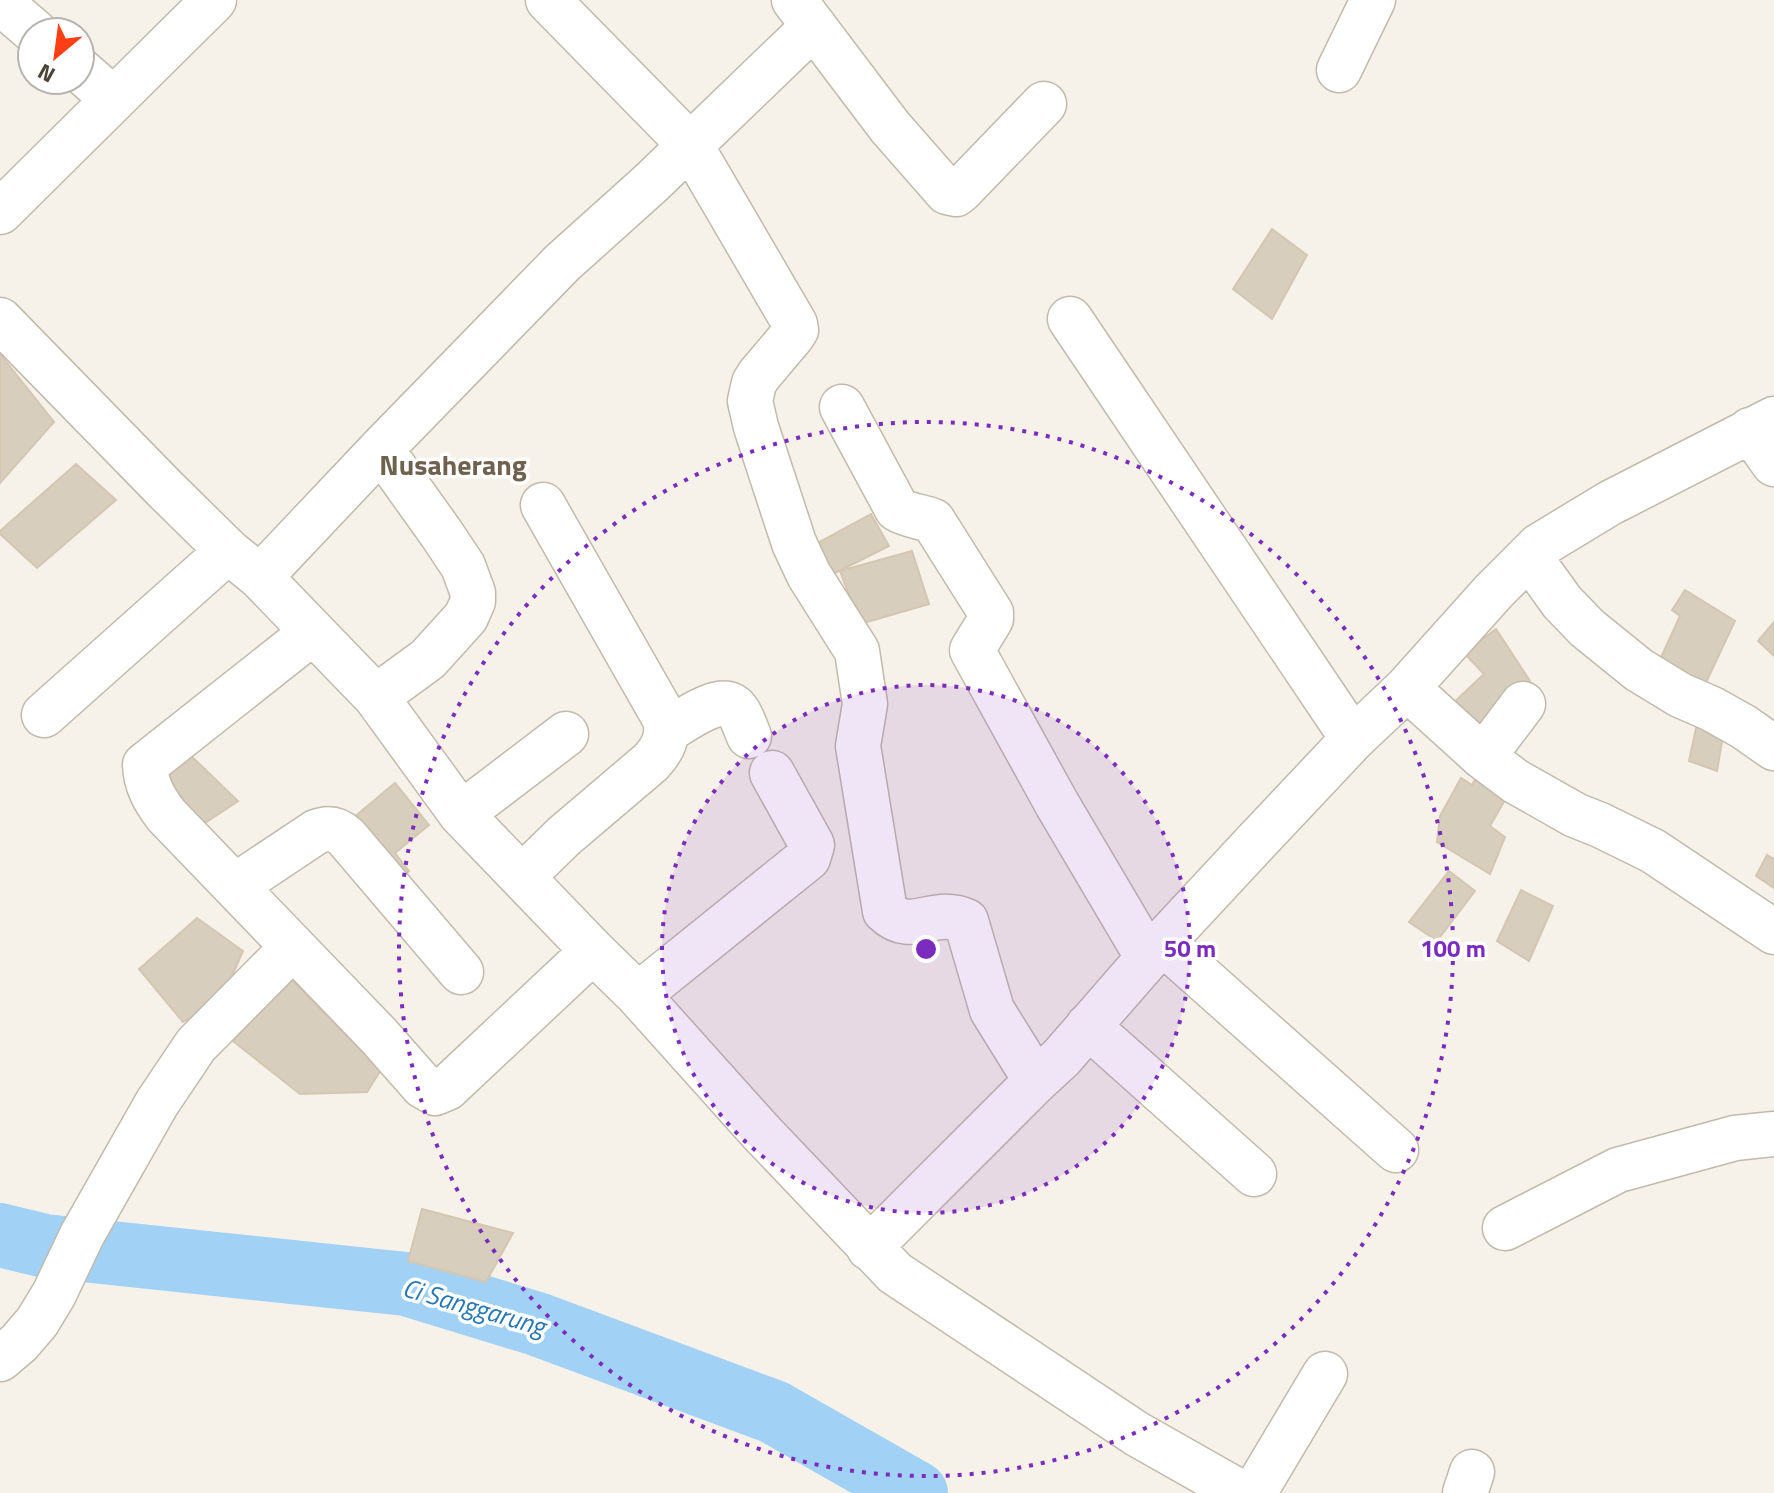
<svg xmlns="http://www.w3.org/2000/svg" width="1774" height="1493" font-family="'Titillium Web',sans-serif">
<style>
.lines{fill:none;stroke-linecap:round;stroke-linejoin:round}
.river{stroke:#a1d2f6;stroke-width:64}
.building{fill:#d8cebd;stroke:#d4c6b0;stroke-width:2}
.minor-casing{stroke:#c2baaa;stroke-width:47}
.minor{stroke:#fff;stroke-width:44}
.ring{fill:none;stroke:#7b2cbf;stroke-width:4;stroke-dasharray:4 8}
.labels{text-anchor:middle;stroke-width:7;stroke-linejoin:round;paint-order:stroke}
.water-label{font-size:26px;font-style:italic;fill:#2577b7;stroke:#fff}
.quarter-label{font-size:28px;font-weight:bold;fill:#6e614d;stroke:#fff}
.centre{fill:#7b2cbf;stroke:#fff;stroke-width:4}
.ring-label{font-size:24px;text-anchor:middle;font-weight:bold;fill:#7b2cbf;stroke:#fff;stroke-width:7;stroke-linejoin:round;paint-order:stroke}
</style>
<rect width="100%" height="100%" fill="#f6f2e9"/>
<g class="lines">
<path class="river" d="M0 1235 45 1246 406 1284 537 1324 774 1412 916 1493"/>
</g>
<path class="building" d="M1272 229 1307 255 1272 319 1233 289Z
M0 354 54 422 0 483Z
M76 464 116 500 37 568 0 534V531Z
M871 514 889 546 825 578 801 552Z
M912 551 929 604 860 624 840 571Z
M1685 590 1735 621 1703 689 1657 666 1680 616 1672 610Z
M1774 622V656L1758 641Z
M1496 629 1530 681 1479 742 1451 705 1484 674 1464 653Z
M1699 714 1725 724 1717 771 1689 761Z
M186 751 238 801 202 825 161 774Z
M1477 776 1509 793 1490 826 1505 837 1490 874 1437 842 1440 816 1461 778 1472 785Z
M395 783 429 825 395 853 409 871 395 883 346 824Z
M1767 855 1774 859V888L1756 876Z
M1449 871 1475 891 1437 941 1409 922Z
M1521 890 1553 906 1529 961 1497 941Z
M197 918 243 951 222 999 183 1022 139 969Z
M288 976 381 1070 367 1092 300 1094 233 1041Z
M422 1209 513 1233 486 1282 408 1261Z"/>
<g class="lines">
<g class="minor-casing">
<path id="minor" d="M548 0 691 146 795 324 796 330 792 336 759 375 754 383 750 401 756 427 794 543 809 575 857 651 865 704 858 746 885 911C912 937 933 906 966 921L992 1010 1036 1081
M794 0 890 127 947 192 956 194 961 190 1044 104
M0 2 35 32
M80 70 113 99
M1339 70 1373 0
M0 212 214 0
M1070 319 1353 739
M0 320 165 489 228 551 260 577 376 697 461 814 593 951 638 995 760 1131 895 1273 1137 1434 1241 1493
M842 407 897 509C908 516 921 516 933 521L991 613V619L972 650 1057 804 1148 958
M1750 430 1774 464
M1529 556 1562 602 1587 628 1639 670 1680 695 1712 709 1744 727 1774 748
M260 577 381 449 562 263 651 183 814 26
M313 632 145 765C146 785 154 799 166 815L379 1036 423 1086 435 1093 447 1088 593 951
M1407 688 1483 757 1515 781 1575 815 1600 825 1653 851 1774 932
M376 697 428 659 466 617 473 601V593L463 566 441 533 381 449
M44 715 228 551
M668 730C682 722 719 694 734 707 741 713 745 727 749 736
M1483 757 1523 704
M461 814 566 734
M523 876 564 836 651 762C663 749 669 737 665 719L543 505
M235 886 316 832C328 827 336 828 346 837L461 972
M1163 943 1396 1150
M638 995 808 858 812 845 772 773
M1088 1026 1254 1174
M1505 1228 1618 1170 1735 1138 1774 1134
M869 1248 1036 1081 1061 1058 1148 958 1255 843 1353 739 1407 688 1494 591 1539 546 1610 503 1774 419
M0 1359 19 1343 37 1322 54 1294 82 1235 157 1103 196 1045 293 947
M1254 1493 1325 1374
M1465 1493 1472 1472"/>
</g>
<use href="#minor" class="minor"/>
</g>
<circle cx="926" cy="949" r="264" fill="#7b2cbf" fill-opacity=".12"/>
<g class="ring">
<circle cx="926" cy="949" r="264"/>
<circle cx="926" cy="949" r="527"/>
</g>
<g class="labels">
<g class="water-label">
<text transform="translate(474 1307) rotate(16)" y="9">Ci Sanggarung</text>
</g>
<g class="quarter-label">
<text x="453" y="475">Nusaherang</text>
</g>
</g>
<circle cx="926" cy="949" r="12" class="centre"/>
<g class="ring-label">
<text x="1190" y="957">50 m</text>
<text x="1453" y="957">100 m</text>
</g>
<g transform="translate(56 56) rotate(209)"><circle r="38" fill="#ffffff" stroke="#b7b4af" stroke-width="2"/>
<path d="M0-6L14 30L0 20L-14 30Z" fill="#ff3e16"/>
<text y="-12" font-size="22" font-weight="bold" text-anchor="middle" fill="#4a4336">N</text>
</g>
</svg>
